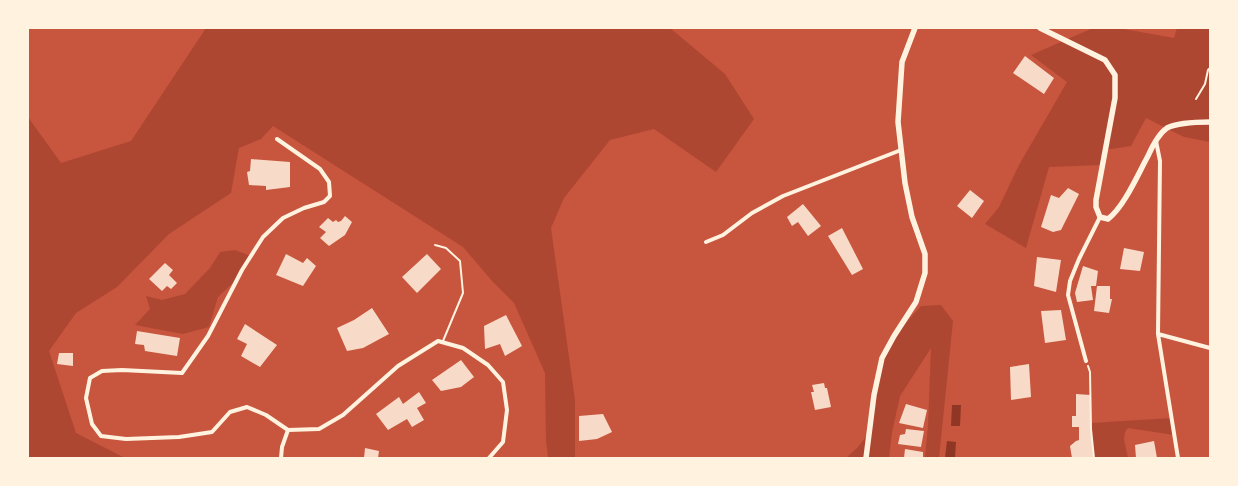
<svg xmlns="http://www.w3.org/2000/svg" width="1238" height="486" font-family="'DejaVu Sans',sans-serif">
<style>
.green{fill:#ae4732}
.water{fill:#8f3625}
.building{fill:#f7dbc8}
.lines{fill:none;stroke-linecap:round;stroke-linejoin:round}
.path{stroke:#fff3e0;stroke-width:2}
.service{stroke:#fff3e0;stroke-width:2}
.minor{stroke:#fff3e0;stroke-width:4}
.tertiary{stroke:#fff3e0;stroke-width:5.5}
</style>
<rect width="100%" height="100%" fill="#c8553d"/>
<path class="green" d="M206 28H670L725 74 754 119 716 172 654 129 610 140 564 198 551 228 575 400V458H548L546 440 545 373 514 303 493 282 463 247 273 126 261 139 239 148 231 193 169 234 117 287 76 313 49 351 76 433 125 458H28V117L61 163 131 141Z
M1093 28H1118L1174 38 1177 28H1210V142L1184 137 1146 118 1131 146 1105 150 1102 165 1049 167 1026 248 985 224 999 207 1019 165 1067 82 1031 55Z
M235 250 251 256 237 279 218 297 209 327 183 334 135 325 150 309 146 296 162 300 185 294 210 268 220 252Z
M941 305 953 321 939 458H925L928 425 931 348 900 396 892 433 889 458H846L857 448 869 433 882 358 894 336 921 306Z
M1171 418 1174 435 1128 428 1125 432 1124 439 1128 458H1094L1091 423Z"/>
<path class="water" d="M952 405H961L960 426H951Z
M947 441 956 442 955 458H945Z"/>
<path class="building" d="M1025 56 1054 78 1044 94 1013 73Z
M251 159 290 162V187L266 190V186L249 185 247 172 250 171Z
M1068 188 1079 194 1061 230 1053 232 1041 227 1051 195 1059 198Z
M970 190 984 201 972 218 957 206Z
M803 204 821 226 808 236 798 222 792 226 787 217Z
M345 216 352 222 345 235 329 246 320 238 326 232 319 227 328 218 333 222 336 220 338 222 341 221Z
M842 228 863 269 852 275 828 236Z
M1124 248 1144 252 1140 271 1120 269Z
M286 254 303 263 307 258 316 266 303 286 276 275Z
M427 254 441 269 417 293 402 277Z
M1037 257 1061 260 1056 292 1034 286Z
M165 263 173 270 169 275 177 283 171 289 167 286 162 291 149 279Z
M1083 266 1098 271 1096 286H1091L1093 300 1077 302 1075 293Z
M1097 286H1110V299H1112L1109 313 1094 311Z
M372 308 389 334 363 348 347 351 337 328 354 320Z
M1061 310 1066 340 1045 343 1041 311Z
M506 315 522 346 505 356 500 344 485 349 484 326Z
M245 324 277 345 260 367 241 356 247 344 237 339Z
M137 331 180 338 177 356 145 351 144 345 135 344Z
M59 353H73V366L57 364Z
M461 360 474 377 461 387 441 391 432 380Z
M1029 364 1031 397 1011 400 1010 367Z
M824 383 825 388H827L831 407 815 410 811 392H814L812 385Z
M419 392 426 403 417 408 424 420 412 427 407 419 388 430 376 414 399 397 403 404Z
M1076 394 1091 395V429L1094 458H1072L1070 446 1076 441 1079 440V427H1072V416H1076Z
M906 404 927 410 923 428 899 423Z
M603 414 612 432 597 439 579 441V416Z
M906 429 924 431 921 447 898 444 900 435 905 434Z
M1154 441 1157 458H1136L1135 445Z
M365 448 379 451 378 458H364Z
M905 449 923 452V458H904Z"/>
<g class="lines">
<path class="path" d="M1196 99 1205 84 1208 70 1210 68
M1088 366 1090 372 1091 429 1094 458"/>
<path class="service" d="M435 245 446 248 460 261 463 293 443 341"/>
<path class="minor" d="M277 139 320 169 329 182 330 196 324 202 304 208 283 218 263 237 242 270 208 336 182 373 122 370 102 371 90 378 86 398 92 424 101 436 126 439 179 437 212 432 230 412 247 407 266 415 288 430 282 447 281 458
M1156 141 1160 161 1158 334 1178 458
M706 242 723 235 752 213 783 196 901 150
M1158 334 1210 348
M1086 361 1068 295 1070 281 1079 259 1100 217
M288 430 319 429 343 415 398 366 438 341 463 348 488 365 503 382 507 410 503 442 489 458"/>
<path class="tertiary" d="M1040 28 1105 60 1115 75V98L1096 200V207L1100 217 1108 219C1124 207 1138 174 1148 156 1152 147 1158 134 1167 128 1177 123 1199 122 1210 122
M866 458 874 395 882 358 894 336 916 302 925 273V254L912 217 905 183 898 122 902 62 915 28"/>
</g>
<rect width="1238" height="486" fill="none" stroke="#fff3e0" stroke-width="58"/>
</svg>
